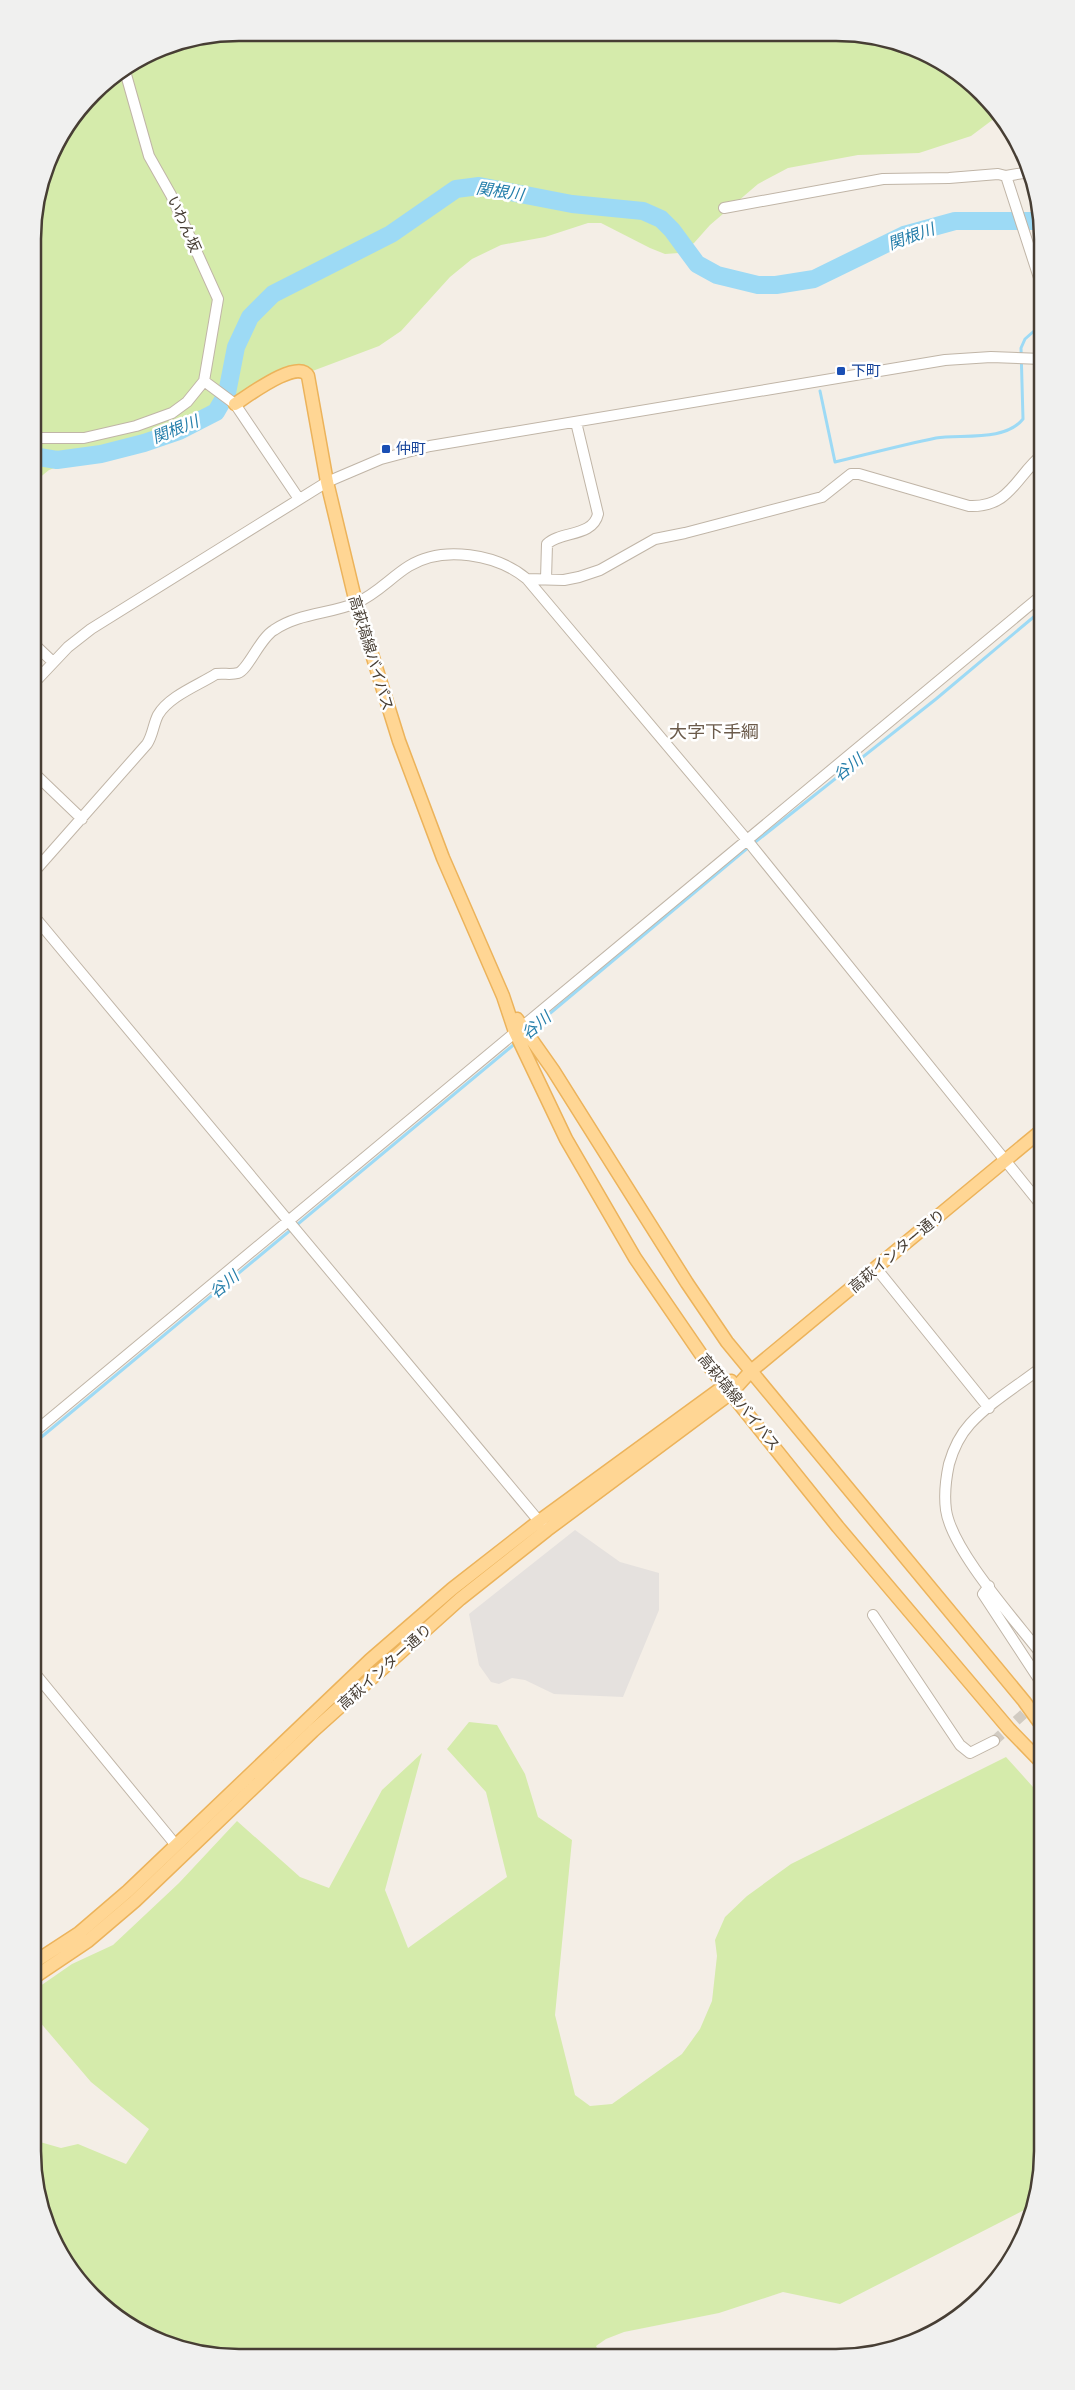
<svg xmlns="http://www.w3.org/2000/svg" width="1075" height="2390" font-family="Barlow,'Noto Sans JP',sans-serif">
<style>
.green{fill:#d5ebab}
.parking{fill:#e5e1de}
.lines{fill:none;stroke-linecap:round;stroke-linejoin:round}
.stream{stroke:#9ddaf5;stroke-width:3}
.river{stroke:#9ddaf5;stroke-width:18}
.minor-tunnel{stroke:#d1cbc2;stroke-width:10;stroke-dasharray:10 5;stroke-linecap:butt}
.minor-casing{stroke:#c0b5a7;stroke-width:12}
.major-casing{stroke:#ecb35b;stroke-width:15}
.minor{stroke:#fff;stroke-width:10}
.major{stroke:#ffd694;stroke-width:12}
.transit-dot{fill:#1a4fb4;stroke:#fff;stroke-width:2}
.labels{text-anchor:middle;stroke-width:5;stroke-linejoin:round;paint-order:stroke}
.street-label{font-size:15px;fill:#473e34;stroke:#fff}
.transit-label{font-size:15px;fill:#164399;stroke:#fff;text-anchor:start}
.water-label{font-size:16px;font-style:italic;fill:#247eaa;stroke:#fff}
.quarter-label{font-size:18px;fill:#6b5b4b;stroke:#fff}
.rim{fill:none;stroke:#473e34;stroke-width:2.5}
</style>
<rect width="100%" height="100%" fill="#f4eee6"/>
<path class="green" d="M240 33 681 35 699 37 700 35 875 36 927 54 972 84 999 115 971 136 919 153 858 155 788 168 758 184 710 225 694 243 679 253 665 254 650 248 601 223H588L545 237 501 245 472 259 450 277 401 331 379 346 49 470 33 483V226L54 148 103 84 161 48Z
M469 1722 497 1725 525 1774 538 1817 572 1840 555 2015 575 2095 590 2106 612 2104 682 2054 700 2029 712 2001 717 1956 715 1940 725 1917 747 1896 791 1864 1006 1757 1042 1797V2164L1032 2206 840 2304 783 2292 719 2313 624 2332 606 2339 596 2346 601 2356 200 2354 148 2336 103 2306 60 2254 40 2204 33 2140 61 2148 78 2144 126 2164 149 2129 91 2082 33 2014V1991L72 1964 113 1945 179 1883 237 1821 300 1877 329 1888 382 1790 422 1753 385 1890 408 1948 507 1877 486 1792 447 1749Z"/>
<path class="parking" d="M575 1530 620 1562 659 1573V1610L623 1697 554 1694 525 1680 512 1678 499 1684 491 1682 479 1665 469 1614Z"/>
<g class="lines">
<path class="stream" d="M820 391 835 462C868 454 902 445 936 438 961 434 1005 442 1023 419L1021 348 1025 339 1042 324
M529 1031 744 851 936 699 1042 610
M33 1444 517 1042"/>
<path class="river" d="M33 456 57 460 101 454 144 443 179 431 216 412 227 393 236 347 250 317 273 294 391 234 456 189 479 186 572 204 643 211 661 219 672 230 697 264 717 275 758 285H776L814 279 904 235 955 221H1040"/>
<path class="minor-tunnel" d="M994 1741 1039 1700"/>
<g class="minor-casing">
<path id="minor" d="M1006 176 1042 287
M724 208 883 179 949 178 998 174 1006 176 1029 172
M204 381 235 404 299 499
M33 438H84L136 426 172 413 187 402 204 381 218 299 171 195 149 156 125 71
M527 579 564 580 579 577 600 570 655 539 685 533 822 497 851 474H859L969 506C1010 508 1016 476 1042 455
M546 579 547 544C560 531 593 537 598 514L576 422
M33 643 53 662
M33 684 68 647 91 629 327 482 381 459 430 446 945 360 991 357 1042 359
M33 772 82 819
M33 873 147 744C153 735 153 725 158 715 169 696 199 685 216 674 224 673 231 675 238 673 248 670 260 638 274 630 299 613 330 614 356 603 377 594 391 577 409 566 443 545 497 554 527 579L747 840 1042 1206
M33 915 543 1526
M876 1268 989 1408
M33 1433 1042 595
M989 1586 983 1594 1042 1684
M873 1615 960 1745 970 1753 994 1741
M1042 1655C1016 1621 952 1551 946 1510 944 1495 946 1478 949 1464 953 1450 960 1435 970 1424 990 1402 1019 1385 1042 1367
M33 1671 175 1844
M1039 1700 1042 1696"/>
</g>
<g class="major-casing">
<path id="major" d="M235 404C248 396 298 358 308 376L327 482 356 603 399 741 443 858 503 996 515 1032 566 1139 635 1258 709 1366 838 1527 1009 1729 1042 1763
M517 1019 553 1070 687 1283 727 1342 1024 1701 1042 1726
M33 1963 79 1933 128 1891 370 1660 452 1589 539 1521 731 1381
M33 1978 88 1941 135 1901 313 1731 460 1599 547 1530 731 1393 751 1371 1042 1130"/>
</g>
<use href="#minor" class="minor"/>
<use href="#major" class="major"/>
</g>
<g class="transit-dot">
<rect x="836" y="366" width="10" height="10" rx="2.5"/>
<rect x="381" y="444" width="10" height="10" rx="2.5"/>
</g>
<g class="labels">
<g class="street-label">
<text transform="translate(184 224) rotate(66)" y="5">いわん坂</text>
<text transform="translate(371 653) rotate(73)" y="5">高萩塙線バイパス</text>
<text transform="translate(897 1251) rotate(-40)" y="5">高萩インター通り</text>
<text transform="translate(739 1402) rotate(51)" y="5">高萩塙線バイパス</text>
<text transform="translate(385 1667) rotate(-42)" y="5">高萩インター通り</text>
</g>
<g class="transit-label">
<text x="851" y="376">下町</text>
<text x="396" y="454">仲町</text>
</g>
<g class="water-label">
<text transform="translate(500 191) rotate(8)" y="6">関根川</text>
<text transform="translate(911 236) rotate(-20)" y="6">関根川</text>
<text transform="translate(175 429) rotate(-22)" y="6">関根川</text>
<text transform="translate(848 767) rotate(-39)" y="6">谷川</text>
<text transform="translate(536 1025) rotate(-40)" y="6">谷川</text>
<text transform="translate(224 1284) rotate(-40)" y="6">谷川</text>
</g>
<g class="quarter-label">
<text x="714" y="738">大字下手綱</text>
</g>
</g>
<path d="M0 0H1075V2390H0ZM239 41H836A198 198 0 0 1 1034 239V2151A198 198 0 0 1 836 2349H239A198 198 0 0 1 41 2151V239A198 198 0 0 1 239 41Z" fill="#f0f0ef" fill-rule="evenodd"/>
<path class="rim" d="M239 41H836A198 198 0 0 1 1034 239V2151A198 198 0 0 1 836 2349H239A198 198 0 0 1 41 2151V239A198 198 0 0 1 239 41Z"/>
</svg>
